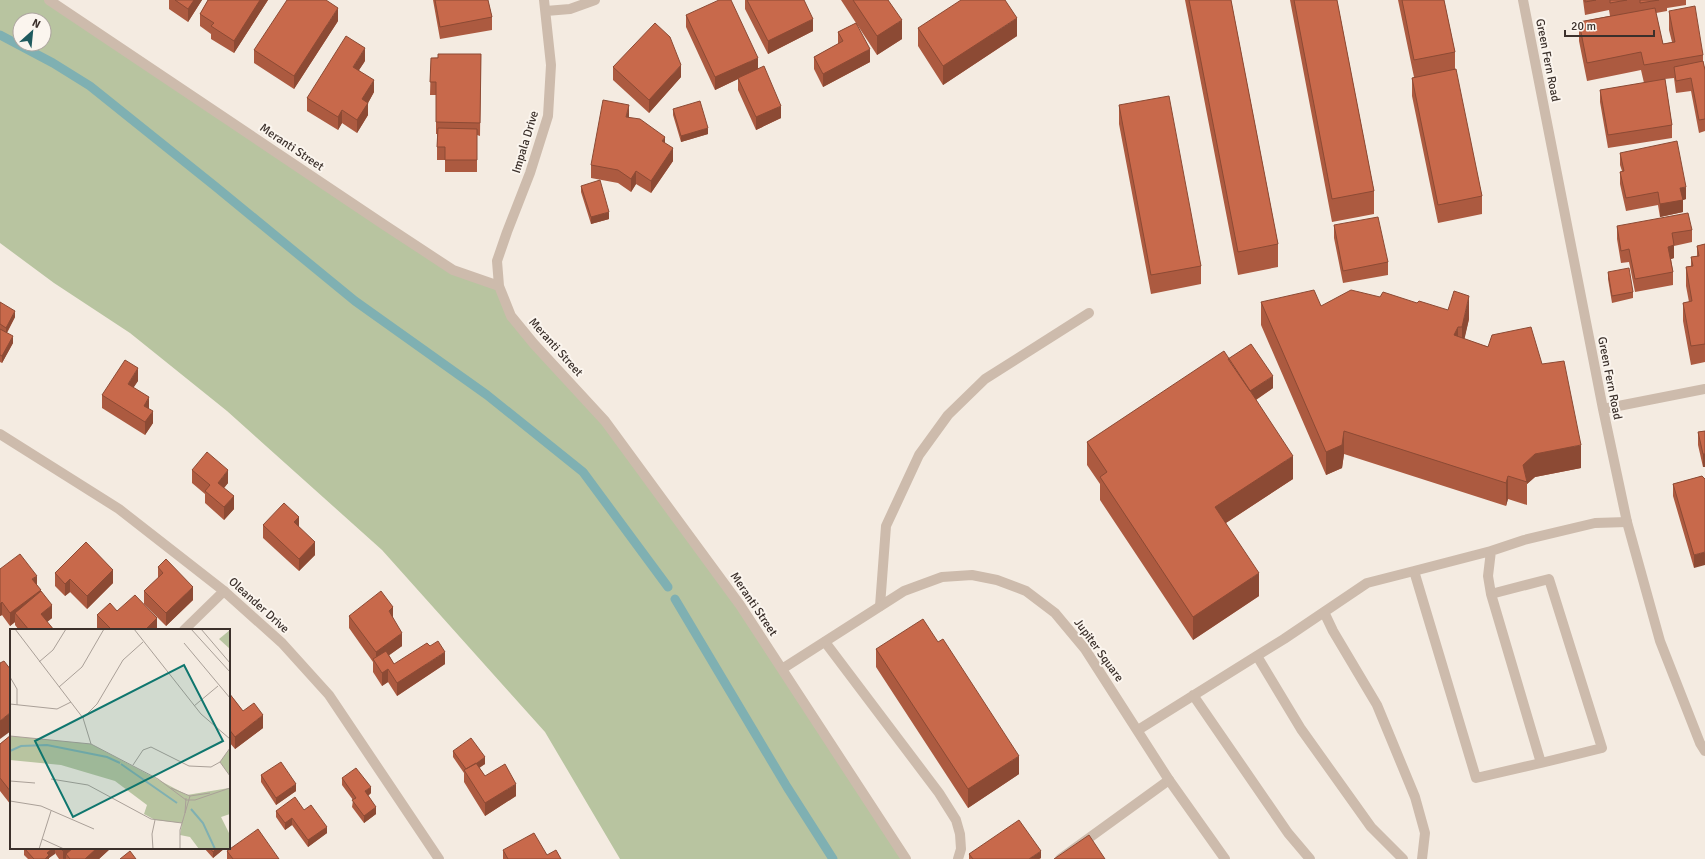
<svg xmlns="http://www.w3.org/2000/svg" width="1705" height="859" font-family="Signika,sans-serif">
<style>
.green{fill:#b8c4a0;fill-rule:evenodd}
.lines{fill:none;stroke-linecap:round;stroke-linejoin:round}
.stream{stroke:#7fb0b2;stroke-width:9}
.lane{stroke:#cdbbac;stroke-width:10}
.street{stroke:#cdbbac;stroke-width:10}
.wall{fill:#ac5a40}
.shaded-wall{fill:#8c4a34}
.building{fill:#c8694b;stroke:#8c4a34}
.labels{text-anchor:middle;stroke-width:4;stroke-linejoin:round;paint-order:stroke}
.street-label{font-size:12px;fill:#3b302b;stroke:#fbf5ee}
.inset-river{fill:none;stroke:#7fb0b2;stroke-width:2}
.inset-road{fill:none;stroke:#aaa098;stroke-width:1}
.view{fill:#0f766e;fill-opacity:0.15;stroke:#0f766e;stroke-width:2}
.inset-edge{fill:none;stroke:#3b302b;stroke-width:2}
</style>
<rect width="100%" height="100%" fill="#f4ebe1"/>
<path class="green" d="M0 0H50L454 269 499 286 512 316 630 450 907 859H620L545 732 382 550 227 411 130 333 54 283 0 243ZM20 20H44V44H20Z"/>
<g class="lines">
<path class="stream" d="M0 35 53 63 90 86 216 187 355 301 487 395 583 472 668 587
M675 599 787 787 833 859"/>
<path class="lane" d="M1491 551 1414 571 1476 778 1541 763 1491 594 1488 576 1491 551 1524 540 1595 523 1627 522
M1491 594 1549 579 1602 748 1541 763
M880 606 886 526 919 455 948 415 985 379 1089 313
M1324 612 1367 583 1414 571
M184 630 224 591
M825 642 939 793 956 820 960 834 961 849 958 859
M1257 656 1301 729 1371 827 1403 859
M1193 695 1288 833 1310 859
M1138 730 1284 639 1324 612 1333 631 1377 705 1415 797 1425 833 1422 859
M1060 859 1169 780"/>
<path class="street" d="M49 0 383 224 453 270 499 286
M544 0 551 65 548 116 530 173 507 232 497 261 499 286 511 316 534 344 605 421 740 605 906 859
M1523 0 1603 409 1627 522 1660 641 1700 743 1705 751
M546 11 570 9 595 0
M1603 409 1705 389
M0 434 119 509 224 591 282 643 329 695 439 859
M782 669 904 591 942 577 972 575 997 580 1026 591 1055 613 1085 649 1169 780 1225 859"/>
</g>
<path class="wall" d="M169 0H202L188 22 169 9Z
M208 0H268L234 53 211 39V34L200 26V14Z
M433 0H488L492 17V30L440 39Z
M745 0H804L813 31 768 54 745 9Z
M841 0H888L902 39 877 55 856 23 870 62 823 87 814 69V57L838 44V32L856 23Z
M1185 0H1231L1278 244V267L1238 275Z
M1290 0H1337L1374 191V214L1332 222Z
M1398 0H1444L1455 52V69L1482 196V214L1438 223 1412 96V78L1414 77Z
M1583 0H1686V5L1667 8V11L1656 13 1663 44 1672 42 1669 30V11L1703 55V61L1705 70V131L1699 133 1691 91 1676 93 1674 78 1665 79 1672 125V138L1608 148 1600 102V90L1644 83 1641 70 1587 81 1579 41V22L1639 10 1610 16 1609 10 1585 15Z
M686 15 758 69 781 118 756 130 738 90V79L715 90 686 27Z
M338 21 294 89 254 63V50Z
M918 28 1017 36 943 85 918 46Z
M481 54 480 136 477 135V172H445V160H437V134H436V95H430L431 58Z
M365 61 359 70 374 92 368 103V115L357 133 342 123 338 130 307 111V98Z
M613 67 681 77 649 113 613 80Z
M1119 105 1201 266V284L1151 294 1119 124Z
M673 109 708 134 681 142 673 115Z
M629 117 665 143 673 161 651 193 636 184 631 192 618 183 591 178V165Z
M1620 153 1686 199 1683 200V212L1660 217 1658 205 1626 211 1620 184V172L1622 171 1620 165Z
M581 186 609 219 591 224 581 192Z
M1334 225 1388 262V275L1343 283 1334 238Z
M1617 226 1692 230V242L1674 246V258L1671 259 1673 272V285L1635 292 1629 262 1621 263 1617 239Z
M1705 244V362L1691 365 1683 321V303L1689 302 1686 286V267L1691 266V257L1697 256V246Z
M1608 272 1633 292V298L1612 303 1608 279Z
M1380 297 1417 303 1469 319 1464 339 1542 364 1581 468 1535 477 1527 484V505L1508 499 1506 506 1344 454 1342 468 1326 475 1261 325V302L1321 306Z
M0 302 15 317 7 333 13 343 2 363 0 362Z
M1228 359 1273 388 1256 400 1293 479 1226 523 1259 596 1193 640 1100 500V484L1087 465V442Z
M138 381 133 387 149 409 153 423 145 435 102 408V395Z
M1705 431 1703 467 1698 445V432Z
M192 470 228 483 224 488 234 509 224 520 205 503V494L192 483Z
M1702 476 1694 568 1673 496V484Z
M263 525 299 527 315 555 299 571 263 538Z
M158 567 193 600 166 626 144 604V591L158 578Z
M0 569 37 585 41 592 52 618 47 622 54 630H19L15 625V622L10 626 2 615 0 616Z
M55 573 113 583 87 609 70 592 65 596 55 586Z
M117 611 157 630H100L97 628V615Z
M349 616 393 618 402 646 389 655 394 664H445L397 696 388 682 382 686 373 672V662L349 628Z
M938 642 1019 774 968 808 876 667V649Z
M229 693 243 711 263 728 235 749 229 742Z
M11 735V805L0 791V744Z
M453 751 485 764 479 767 485 776 516 796 485 816 464 782V773L453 757Z
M261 775 296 791 276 805 261 782Z
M342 778 371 793 368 796 376 814 364 823 352 807 353 800 342 785Z
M304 810 327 833 308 847 292 825 285 830 276 817V811Z
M24 848H111L99 859H59L55 853 49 858V859H28L24 855Z
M204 848H225L213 858Z
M503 850 547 855 561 859H503Z
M227 851 279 859H227Z
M969 854 1041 858 1039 859H969Z"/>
<path class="shaded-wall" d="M194 0H202L188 22V9Z
M260 0H268L234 53V41Z
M338 8V21L294 89V76Z
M1017 18V36L943 85V66Z
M813 19V31L768 54V41Z
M902 20V39L877 55V36Z
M365 48V61L353 79V67Z
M870 49V62L823 87V74Z
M758 58V70L738 78V79L715 90V77Z
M681 65V77L649 113V100Z
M374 80V92L368 103V115L357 133V120L362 99Z
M629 105V118L626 117Z
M781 106V118L756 130V117Z
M342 110V123L338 130V117Z
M708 128V134L681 142V136Z
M665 137V149L662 141Z
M673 148V161L651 193V181Z
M636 171V184L631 192V179Z
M1686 187V199L1683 200V212L1660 217V204L1680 188Z
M609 212V219L591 224V217Z
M1674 245V258L1668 260V247Z
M1469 296V319L1462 350V327Z
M15 311V317L6 334V328Z
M1458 327V350L1454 335Z
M13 336V343L2 363V356Z
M138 368V381L128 396V384Z
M1273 376V388L1245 407V394Z
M149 397V410L144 406Z
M153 411V423L145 435V422Z
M1344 431V454L1342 468 1326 475V452Z
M1581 445V468L1535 477 1527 484V482L1523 465 1535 454Z
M1703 454H1705V467H1703Z
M1293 456V479L1215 530V507Z
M228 470V483L218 495V483Z
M1508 476V499L1506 506V483Z
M234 496V509L224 520V507Z
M299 517V530L294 522Z
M315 542V555L299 571V559Z
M1705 552V565L1694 568V555Z
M113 570V583L87 609V596Z
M1259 573V596L1193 640V617Z
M37 576V589L32 579Z
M70 579V592L65 596V584Z
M193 587V600L166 626V613Z
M41 590V602L15 613V622L10 626V613Z
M2 602V615L0 616V604Z
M52 605V618L41 627V614Z
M393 607V620L389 611Z
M157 618V630H145Z
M402 633V646L377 664 376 663V652Z
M445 652V664L397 696V683Z
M388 669V682L382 686V673Z
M11 712V731L0 739V721Z
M263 715V728L235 749V737Z
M1019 756V774L968 808V789Z
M485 757V764L468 776 467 770Z
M296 784V791L276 805V798Z
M516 784V796L485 816V803Z
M371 787V793L365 798V791Z
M376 807V814L364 823V816Z
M292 818V825L285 830V823Z
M327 827V833L308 847V840Z
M53 848H55V854L49 858V859H45L47 853Z
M67 848H84L66 854V859H63V851Z
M97 848H111L99 859H85Z
M217 848H225L213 858V852Z
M1041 851V858L1039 859H1029Z"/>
<path class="building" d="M175 0H194L188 9Z
M208 0H260L234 41 211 26 214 23 200 14Z
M287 0H326L338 8 294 76 254 50Z
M435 0H488L492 17 440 27Z
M719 0H731L758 58 715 77 686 15Z
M747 0H804L813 19 768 41Z
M853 0H888L902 20 877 36Z
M961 0H1005L1017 18 943 66 918 28Z
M1189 0H1231L1278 244 1238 252Z
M1294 0H1337L1374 191 1332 199Z
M1402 0H1444L1455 52 1414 60Z
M1585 0H1596L1585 2Z
M1610 0H1627L1610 3Z
M1640 0H1659L1640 3Z
M1695 6 1703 55 1644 65 1641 52 1587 63 1579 22 1655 8 1663 44 1675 42 1669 11Z
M655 23 670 37 681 65 649 100 613 67Z
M856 23 870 49 823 74 814 57 843 41 838 32Z
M346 36 365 48 353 67 374 80 362 99 368 103 357 120 342 110 338 117 307 98Z
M438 54H481L480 123 436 122V82H430L431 58H438Z
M1703 61 1705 70V119L1699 120 1691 78 1676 81 1674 67Z
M764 66 781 106 756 117 738 78Z
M1456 69 1482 196 1438 205 1412 78Z
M1665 79 1672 125 1608 135 1600 90Z
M1169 96 1201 266 1151 275 1119 105Z
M603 100 629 105 626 117 640 119 665 137 662 141 673 148 651 181 636 171 631 179 618 170 591 165Z
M700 101 708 128 681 136 673 109Z
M438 128 477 129V160H445V147H437Z
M1677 141 1686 187 1680 188 1683 200 1660 204 1658 192 1626 198 1620 172 1624 171 1620 153Z
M600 180 609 212 591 217 581 186Z
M1688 213 1692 230 1672 233 1674 245 1668 247 1673 272 1635 279 1629 249 1621 251 1617 226Z
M1378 217 1388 262 1343 271 1334 225Z
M1705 244V344L1691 346 1683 303 1692 301 1686 267 1693 266 1691 257 1699 256 1697 246Z
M1629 268 1633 292 1612 296 1608 272Z
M1314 290 1321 306 1351 290 1380 297 1383 292 1417 303 1419 301 1448 310 1454 291 1469 296 1462 327H1458L1454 335 1488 347 1492 335 1531 327 1542 364 1564 361 1581 445 1535 454 1523 465 1527 482 1508 476 1506 483 1344 431 1342 445 1326 452 1261 302Z
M0 302 15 311 6 328 0 324Z
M0 329 13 336 2 356 0 355Z
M1251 344 1273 376 1250 391 1228 359Z
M1224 351 1293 456 1215 507 1259 573 1193 617 1100 477 1107 472 1087 442Z
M125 360 138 368 128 384 149 397 144 406 153 411 145 422 102 395Z
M1705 431V454H1703L1698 432Z
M207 452 228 470 218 483 234 496 224 507 205 491 210 485 192 470Z
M1702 476 1705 479V552L1694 555 1673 484Z
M284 503 299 517 294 522 315 542 299 559 263 525Z
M86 542 113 570 87 596 70 579 65 584 55 573Z
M20 554 37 576 32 579 41 590 10 613 2 602 0 604V569Z
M166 559 193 587 166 613 144 591 163 573 158 567Z
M41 591 52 605 41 614 54 630H29L15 613Z
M381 591 393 607 389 611 402 633 376 652 349 616Z
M135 595 157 618 145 630H112L97 615 110 603 117 611Z
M923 619 938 642 943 639 1019 756 968 789 876 649Z
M438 641 445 652 397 683 388 669 382 673 373 659 386 651 394 664 427 643 430 646Z
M4 661 11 670V712L0 721V663Z
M229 693 243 711 254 703 263 715 235 737 229 729Z
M11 735V792L0 778V744Z
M471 738 485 757 477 763 466 769 453 751Z
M281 762 296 784 276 798 261 775Z
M476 763 485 776 505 764 516 784 485 803 464 770Z
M356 768 371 787 365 791 376 807 364 816 352 800 356 798 342 778Z
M295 797 304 810 311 805 327 827 308 840 292 818 285 823 276 811Z
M1019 820 1041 851 1029 859H973L969 854Z
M258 829 279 859H233L227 851Z
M534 833 547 855 556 850 561 859H508L503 850Z
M1089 835 1105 859H1054Z
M24 848H53L47 853 49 855 45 859H34Z
M60 848H67L63 851Z
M73 848H97L85 859H70L66 854Z
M210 848H217L213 852Z
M130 851 136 859H120Z"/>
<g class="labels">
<g class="street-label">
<text transform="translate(1548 60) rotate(79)" y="4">Green Fern Road</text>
<text transform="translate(525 142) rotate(-73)" y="4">Impala Drive</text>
<text transform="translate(292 147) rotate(34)" y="4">Meranti Street</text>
<text transform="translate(556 347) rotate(48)" y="4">Meranti Street</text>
<text transform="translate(1610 378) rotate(79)" y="4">Green Fern Road</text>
<text transform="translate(754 604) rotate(56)" y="4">Meranti Street</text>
<text transform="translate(259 605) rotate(42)" y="4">Oleander Drive</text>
<text transform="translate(1099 650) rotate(54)" y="4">Jupiter Square</text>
</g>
</g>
<g transform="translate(10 629)">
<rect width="220" height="220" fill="#f4ebe1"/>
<path d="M220 1V20L209 10ZM0 107 81 115 177 166 219 159 220 185 211 188 220 206V220H189L180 208 170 206 172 194 145 191 134 185 137 176 105 152 51 136 0 131ZM220 119V147L210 133Z" fill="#b8c4a0"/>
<path class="inset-river" d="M0 122 11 117 37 116 97 128 110 134M111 135 167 174M181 180 193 194 205 220"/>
<path class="inset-road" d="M5 0 73 89 81 115M124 0 191 85 220 110M181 0 220 43M191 0 220 34M174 14 220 69M29 33 43 21 56 0M0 48 7 60V76M49 58 72 38 94 0M0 75 47 80 61 73M184 77 208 57M73 89 87 75 113 31 133 13M0 107 81 115 148 150 176 171H185L220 159M210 133 220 147M123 136 133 121 141 118 179 137 201 138 210 133 220 119M41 150 78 156 141 190 172 194M0 152 25 154M161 159 180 167 200 164M0 172 31 177 84 200M175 184 176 169M32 210 54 220M29 220 41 182M143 220 142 205 145 191M170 220V201L180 167"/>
<path class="view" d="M174 36 213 112 63 188 25 112Z"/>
<rect width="220" height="220" class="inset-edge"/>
</g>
<g transform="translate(32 32) rotate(27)"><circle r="19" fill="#fbf5ee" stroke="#aea6a0"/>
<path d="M0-3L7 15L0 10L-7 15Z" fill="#1f5a5e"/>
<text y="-6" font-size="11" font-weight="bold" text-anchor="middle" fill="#3b302b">N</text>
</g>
<path d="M1565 30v6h89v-6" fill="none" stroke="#3b302b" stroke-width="2"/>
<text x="1571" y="30" font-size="12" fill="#3b302b" stroke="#fbf5ee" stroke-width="3" paint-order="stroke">20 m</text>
</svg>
